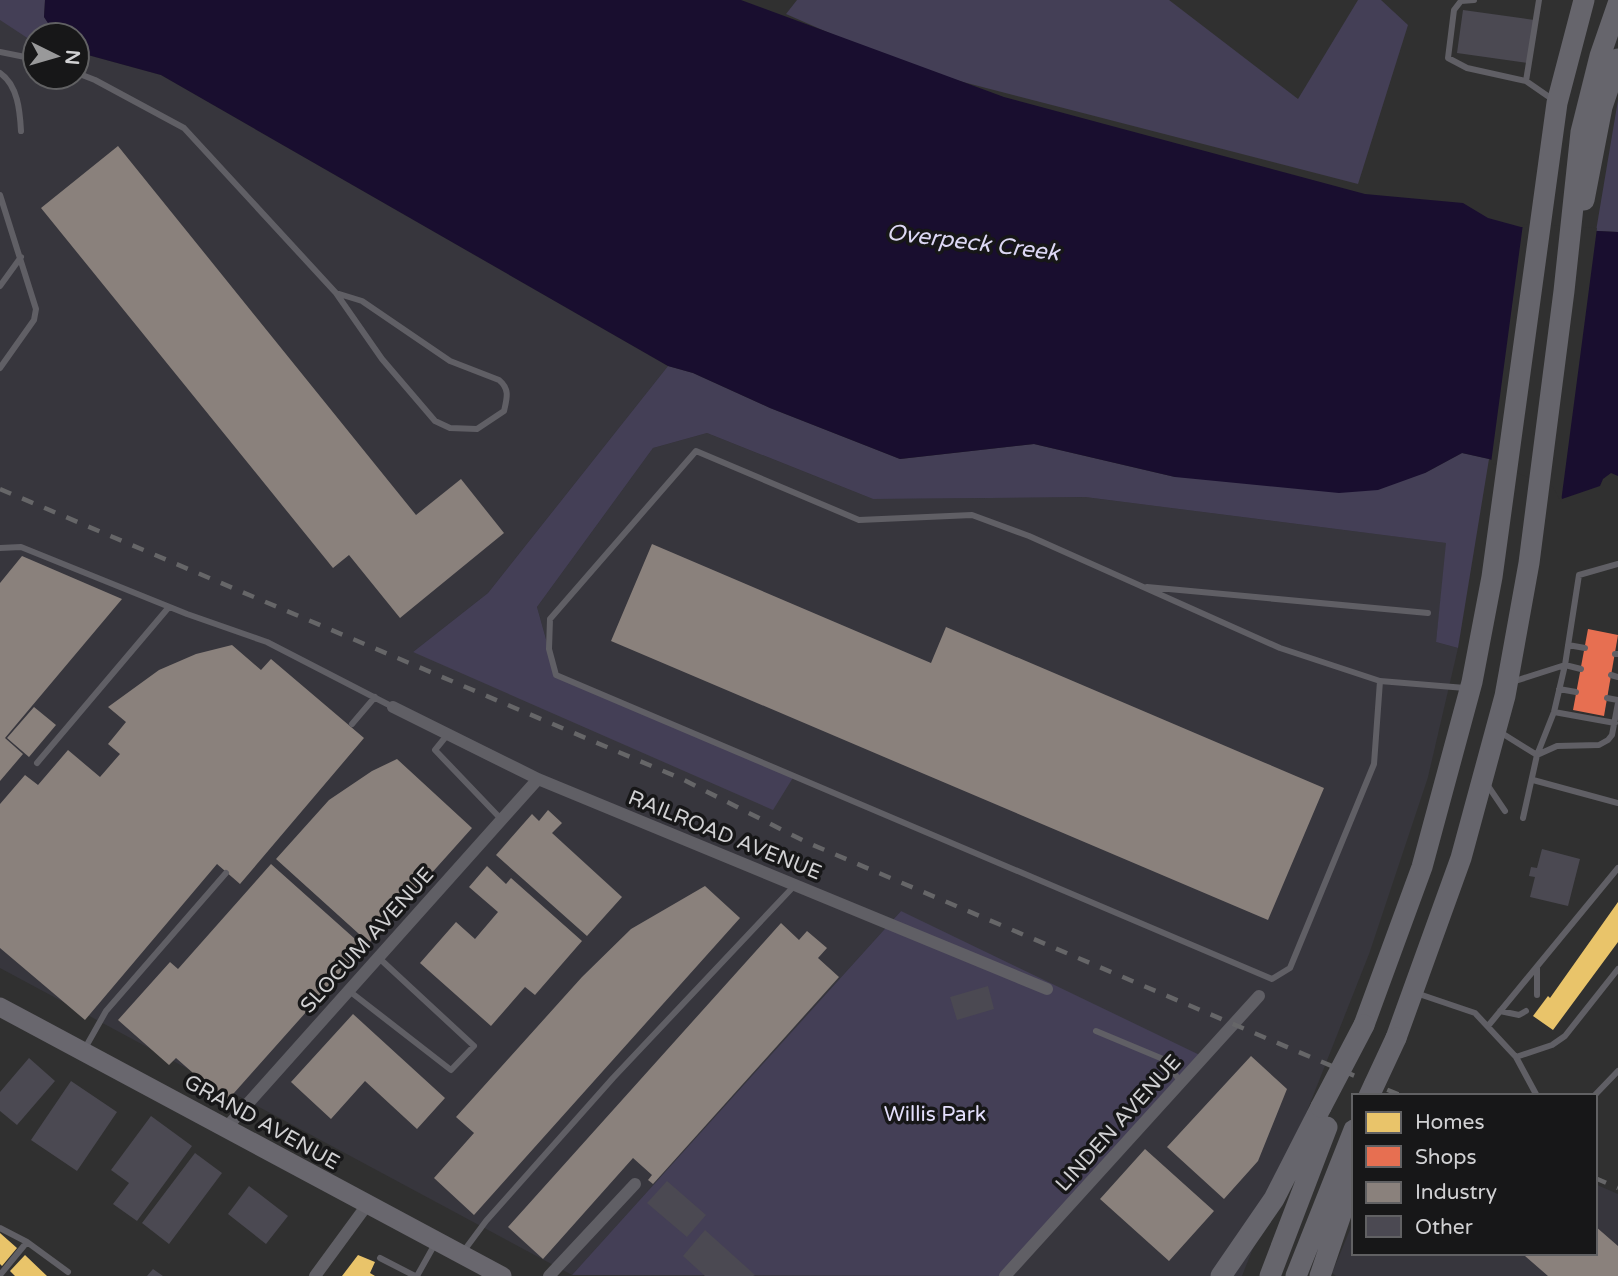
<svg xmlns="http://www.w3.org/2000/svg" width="1618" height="1276" font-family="'Varela Round',sans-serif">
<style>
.built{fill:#37363d}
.green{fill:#443f56}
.water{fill:#190e2f}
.pier{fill:#303030}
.homes{fill:#e9c46a}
.shops{fill:#e76f51}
.industry{fill:#8a817c}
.building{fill:#4b4952}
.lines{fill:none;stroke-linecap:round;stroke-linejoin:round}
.lane{stroke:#605f65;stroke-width:6}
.street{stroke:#605f65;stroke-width:12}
.primary{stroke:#69676e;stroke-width:19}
.highway{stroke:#66656c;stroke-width:21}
.rail{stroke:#666668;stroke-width:4.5;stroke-dasharray:12 12;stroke-linecap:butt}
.highway-bridge{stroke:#66656c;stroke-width:21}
.labels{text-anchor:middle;stroke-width:7;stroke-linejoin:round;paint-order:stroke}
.street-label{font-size:21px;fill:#d1d1d3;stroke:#171718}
.park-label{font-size:21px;fill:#e4dffc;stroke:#171718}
.water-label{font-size:23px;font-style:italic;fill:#dcd7f4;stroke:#171718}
</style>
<rect width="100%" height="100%" fill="#303030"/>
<path class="built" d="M0 0H45L44 17 56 35H35V77H77V52L161 75 668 366 488 593 413 652 556 675 537 607 653 448 707 433 873 499 1085 497 1447 543 1436 642 1458 648 1428 777 1369 954 1242 1276H1006L901 911 572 1275 0 968Z
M1595 1184 1618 1194V1276H1336L1332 1273 1354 1220V1253H1595Z"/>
<path class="green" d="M0 0H45L44 17 56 35H35V43L0 20Z
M797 0H1169L1298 99 1358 0H1381L1408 25 1358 184 909 68 786 14Z
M1618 100V232L1596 231Z
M668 366 693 373 770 408 900 459 1034 444 1175 477 1425 473 1462 453 1489 459 1458 648 1436 642 1446 543 1085 497 873 499 707 433 653 448 537 607 556 675 794 776 773 810 413 652 488 593Z
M901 911 1208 1059 1006 1276 572 1275Z"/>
<path class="water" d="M45 0H741L1004 97 1365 194 1463 203 1488 218 1521 227 1618 232V476L1611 473 1603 479 1600 486 1562 499 1556 484 1489 459 1462 453 1425 473 1378 490 1339 493 1175 477 1034 444 900 459 770 408 693 373 668 366 161 75 77 52V35H56L44 17Z"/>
<path class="pier" d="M1523 224 1597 228 1561 502 1553 487 1491 463Z"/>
<path class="homes" d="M1618 902V942L1553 1030 1533 1016 1548 996 1550 998Z
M0 1233 17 1248 2 1266 0 1264Z
M25 1255 47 1276H15L10 1271Z
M358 1255 375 1262 370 1273 375 1276H342Z"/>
<path class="shops" d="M1588 629 1618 635 1604 716 1573 710Z"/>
<path class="industry" d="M118 146 416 515 461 479 504 533 400 618 349 555 333 568 41 208Z
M652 544 931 663 946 627 1324 788 1268 920 611 641Z
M22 556 122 599 5 738 23 754 0 781V583Z
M232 645 261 670 271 659 364 738 240 884 217 864 85 1020 0 948V804L25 775 38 785 68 750 100 777 120 754 108 744 126 722 108 707 159 670 196 654Z
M34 707 56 725 29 757 7 738Z
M397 759 472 828 369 943 276 859 329 800 372 771Z
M548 810 562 823 552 833 622 897 587 936 496 855 532 814 539 821Z
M271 864 364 947 226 1102 176 1058 169 1065 118 1020 170 962 178 969Z
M487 866 506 884 511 878 582 941 535 995 525 987 491 1026 420 963 456 922 475 939 498 912 469 887Z
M705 886 740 918 474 1215 434 1178 474 1133 456 1117 582 977 631 929Z
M781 923 799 940 807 931 827 948 818 958 839 977 653 1184 648 1180 652 1175 633 1158 543 1259 508 1227Z
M353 1014 445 1098 417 1129 365 1081 331 1119 291 1082Z
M1251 1056 1287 1089 1258 1161 1224 1199 1167 1147Z
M1145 1149 1214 1211 1169 1261 1100 1199Z
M1595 1226 1618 1246V1276H1548L1525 1256 1527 1253H1595Z"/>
<path class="building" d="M1463 10 1534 20 1528 63 1457 53Z
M1542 849 1580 859 1568 906 1530 897 1535 877 1529 876 1531 867 1537 868Z
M988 986 994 1009 957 1020 950 997Z
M29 1058 55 1081 17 1125 0 1111V1092Z
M71 1081 117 1112 77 1171 31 1140Z
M151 1116 192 1146 137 1221 113 1204 129 1183 111 1170Z
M195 1153 222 1173 169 1244 142 1223Z
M667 1181 706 1215 687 1237 647 1203Z
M249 1186 288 1216 266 1244 228 1214Z
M705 1230 755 1275 753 1276H705L683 1256Z
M153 1269 163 1276H147Z"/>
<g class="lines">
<path class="lane" d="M1474 0 1461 1 1454 10 1448 58 1467 68 1526 81 1552 99
M0 52 35 59
M0 73C18 85 20 112 21 131
M77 73 95 80 184 128 336 293 382 359 435 421 450 428 477 429 504 411C507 398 510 389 499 380L450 361 362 301 336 293
M1526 81 1539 0
M0 195 36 309 34 320 0 368
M0 286 21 257
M0 548 21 547 187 614 267 642 393 707
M1147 587 1428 613
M1568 645 1585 648
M1615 654H1618
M1611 675 1618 677
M1380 681 1374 764 1290 968 1272 979 556 675 549 649 550 619 696 451 859 520 972 515 1029 536 1280 648 1380 681 1465 688
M1512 682 1565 665 1581 669
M1559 689 1576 692
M1607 698 1618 700
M1554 712 1615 723
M352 724 375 697
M1500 732 1537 755
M448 734 435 750 501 819
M1537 755 1557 746 1599 745 1608 740 1612 735 1618 703
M37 763 169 607
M1533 780 1618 803
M1486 783 1505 811
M1523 818 1537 755 1554 712 1565 665 1579 575 1618 564
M348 990 451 1070 474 1046 379 958
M1416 993 1475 1013 1516 1057 1537 1096
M1537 995V967
M1500 1011 1519 1015 1526 1011
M1488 1026 1618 868
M1096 1031 1163 1059 1181 1082
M84 1050 106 1011 226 873
M1516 1057 1552 1045 1565 1036 1618 969
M1594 1096 1618 1071
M0 1228 27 1242
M463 1252 486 1221 613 1078 795 885
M380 1258 415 1276
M0 1275 27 1242 68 1272
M417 1276 436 1242"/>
<path class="street" d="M393 707 538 779 1047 989
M226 1128 538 779
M315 1276 367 1205
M549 1276 635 1184
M1005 1276 1259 996"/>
<path class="primary" d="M0 1007 502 1276"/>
<path class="highway" d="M1584 200 1602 107 1618 59
M1364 1025 1422 867 1472 682 1492 577 1557 103 1584 0
M1396 1038 1461 858 1505 696 1529 563 1564 291 1581 132 1600 56 1618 4
M1221 1276 1274 1199 1321 1107
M1270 1276 1327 1127
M1296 1276 1354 1130
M1320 1276 1354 1176"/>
<path class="rail" d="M0 489 682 779 806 842 1402 1096
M1595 1178 1618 1188"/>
<path class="highway-bridge" d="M1369 1096 1396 1038
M1321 1107 1364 1025"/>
</g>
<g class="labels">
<g class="street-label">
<text transform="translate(725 835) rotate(22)" y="7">RAILROAD AVENUE</text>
<text transform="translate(367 940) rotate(-48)" y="7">SLOCUM AVENUE</text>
<text transform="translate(262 1122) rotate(29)" y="7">GRAND AVENUE</text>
<text transform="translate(1118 1123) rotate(-48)" y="7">LINDEN AVENUE</text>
</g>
<g class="park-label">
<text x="935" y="1121">Willis Park</text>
</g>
<g class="water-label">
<text transform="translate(973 242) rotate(7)" y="8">Overpeck Creek</text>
</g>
</g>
<rect x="1352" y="1094" width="245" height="161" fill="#171718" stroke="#616163" stroke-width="2"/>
<rect x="1366" y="1112" width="35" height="21" fill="#e9c46a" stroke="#616163" stroke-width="2"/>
<text x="1415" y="1129" font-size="21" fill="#d1d1d3">Homes</text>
<rect x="1366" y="1146" width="35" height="21" fill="#e76f51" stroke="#616163" stroke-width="2"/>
<text x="1415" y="1164" font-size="21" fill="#d1d1d3">Shops</text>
<rect x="1366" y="1182" width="35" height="21" fill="#8a817c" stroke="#616163" stroke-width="2"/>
<text x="1415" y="1199" font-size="21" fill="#d1d1d3">Industry</text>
<rect x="1366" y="1216" width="35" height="21" fill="#4b4952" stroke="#616163" stroke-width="2"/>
<text x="1415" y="1234" font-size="21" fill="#d1d1d3">Other</text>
<g transform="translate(56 56) rotate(95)"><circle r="33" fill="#171718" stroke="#616163" stroke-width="2"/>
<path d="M0-5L12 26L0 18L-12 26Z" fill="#99999a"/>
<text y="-10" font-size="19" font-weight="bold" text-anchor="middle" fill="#d1d1d3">N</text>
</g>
</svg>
